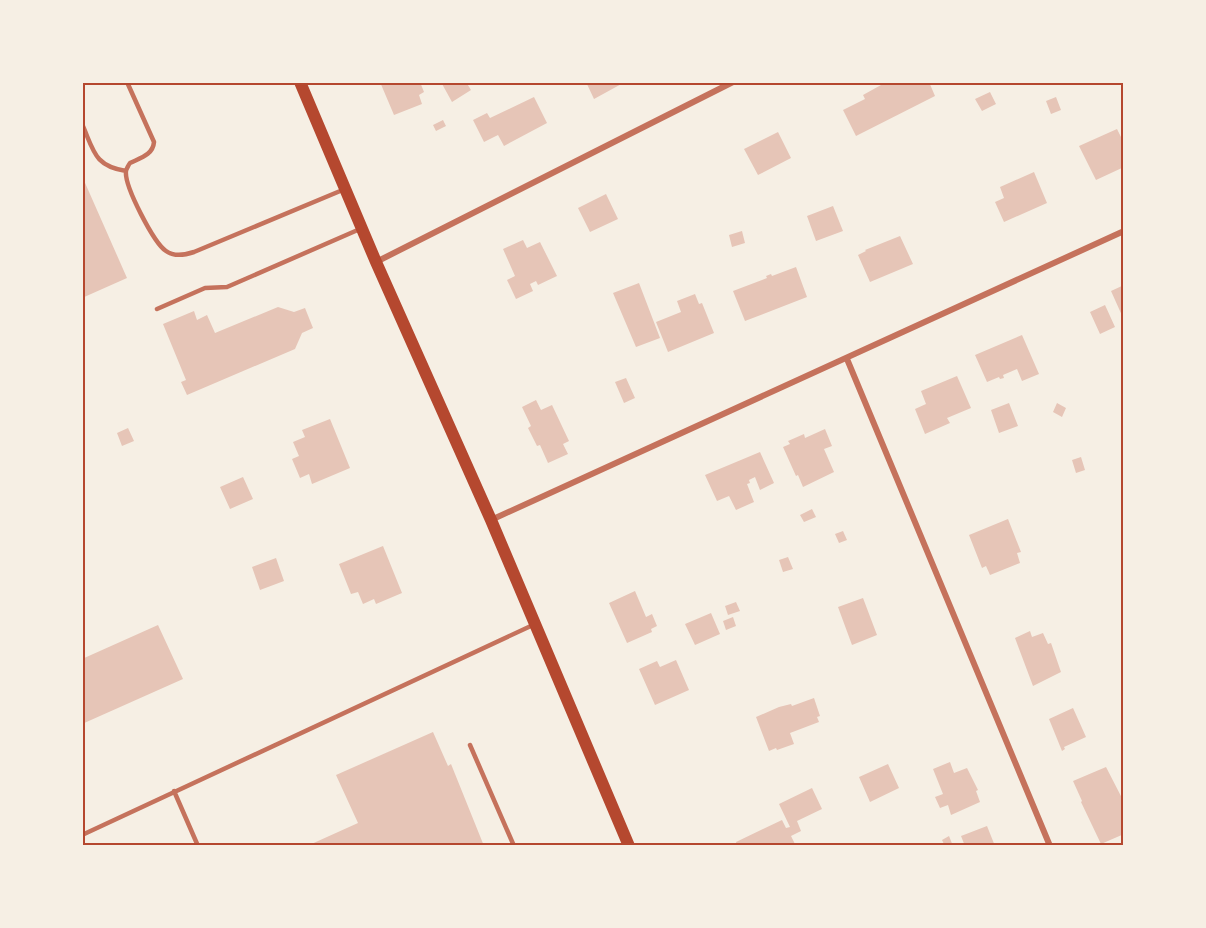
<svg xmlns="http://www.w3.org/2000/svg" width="1206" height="928" font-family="Inter,sans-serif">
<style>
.building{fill:#e6c5b7}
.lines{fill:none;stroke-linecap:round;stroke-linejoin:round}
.service{stroke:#c5725c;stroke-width:4.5}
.minor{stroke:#c5725c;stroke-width:6}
.secondary{stroke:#b5482f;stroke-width:12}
.neatline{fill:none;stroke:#b5482f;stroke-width:2}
</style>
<rect width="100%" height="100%" fill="#f6efe4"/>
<path class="building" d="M380 82H420L424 92 419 95 422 104 394 115Z
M441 82H466L471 90 452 102Z
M586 82H625L594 99Z
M880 82H929L935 96 856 136 843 110 865 99 863 95 881 85Z
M990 92 996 104 982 111 975 99Z
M534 97 547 123 504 146 498 135 484 142 473 120 487 113 490 118Z
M1056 97 1061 110 1051 114 1046 101Z
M443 120 446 126 436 131 433 125Z
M1117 129 1124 143V167L1096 180 1079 146Z
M778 132 791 158 758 175 744 149Z
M1034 172 1047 203 1004 222 995 202 1004 198 1000 187Z
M82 176 127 278 82 298Z
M606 194 618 219 590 232 578 208Z
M833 206 843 231 816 241 807 216Z
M742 231 745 243 732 247 729 235Z
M900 236 913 264 870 282 858 255 866 251 865 250Z
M523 240 527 248 540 242 557 276 538 285 536 281 530 284 533 291 516 299 507 280 515 276 503 249Z
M796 267 807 297 745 321 733 291 767 278 766 276 771 274 772 276Z
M639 283 660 338 636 347 613 293Z
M1124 285V320L1111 291Z
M695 294 699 304 702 303 714 333 668 352 656 322 681 312 677 301Z
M1105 305 1115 327 1100 334 1090 312Z
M278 307 294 312 305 308 313 328 302 333 295 349 187 395 181 382 186 380 163 324 194 311 197 320 207 315 215 333Z
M1022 335 1039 374 1022 381 1017 369 1003 375 1004 378 1000 379 999 377 987 382 975 355Z
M957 376 971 408 947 418 950 423 925 434 915 409 926 404 921 391Z
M626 378 635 398 624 403 615 382Z
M536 400 541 410 552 405 569 441 563 444 568 454 548 463 540 445 537 446 528 428 531 426 522 407Z
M1009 403 1018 426 999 433 991 410Z
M1057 403 1066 408 1062 417 1053 412Z
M330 419 350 468 312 484 309 474 300 478 292 459 299 456 293 442 305 437 302 430Z
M128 428 134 441 122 446 117 433Z
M825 429 832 446 824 449 834 472 803 487 798 475 796 476 783 447 790 444 788 441 804 434 805 438Z
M760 452 774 483 760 490 755 477 749 480 750 483 747 484 754 502 736 510 729 496 717 501 705 475Z
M1081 457 1085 470 1076 473 1072 460Z
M243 477 253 499 230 509 220 487Z
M812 509 816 517 804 522 800 515Z
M1008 519 1021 552 1017 553 1020 563 990 575 986 566 982 568 969 535Z
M843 531 847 540 839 543 835 534Z
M383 546 402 593 376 604 374 599 363 604 358 592 351 594 339 564Z
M788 557 793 569 783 572 779 560Z
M276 558 284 581 260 590 252 567Z
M635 591 646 617 652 614 657 626 651 629 652 632 627 643 609 603Z
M863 598 877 635 852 645 838 607Z
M736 602 740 611 728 615 725 606Z
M711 613 720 634 695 645 685 624Z
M733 617 736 626 726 630 723 621Z
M158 625 183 679 82 724V659Z
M1030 631 1032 637 1043 633 1048 644 1051 643 1061 672 1033 686 1015 638Z
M676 660 689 690 655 705 639 669 657 661 660 667Z
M814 698 820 716 817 717 819 722 790 733 794 744 777 750 776 748 769 751 756 717 779 707 791 704 792 706Z
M1073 708 1086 737 1064 747 1065 749 1062 751 1049 719Z
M433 732 448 766 451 764 484 846H307L358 823 336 775Z
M950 762 954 773 967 768 978 790 976 791 980 802 951 815 948 805 940 808 935 797 943 794 933 769Z
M888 764 899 788 870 802 859 777Z
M1106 767 1124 802V834L1101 844 1081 802 1082 801 1073 781Z
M812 788 822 809 797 821 801 831 791 836 796 846H737L736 842 782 820 786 828 790 827 779 804Z
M987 826 995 846H965L961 836Z
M949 836 953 846H945L942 840Z"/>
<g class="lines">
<path class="service" d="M127 82 154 142C153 155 140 158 130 163 129 164 126 170 126 171 124 186 154 243 166 251 174 257 185 255 194 252L345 189
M82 124C94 151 94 166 126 171
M157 309 205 288 227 287 360 229
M470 745 514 846
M174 791 198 846
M82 835 533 625"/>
<path class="minor" d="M376 262 733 82
M847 359 1050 846
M491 520 1124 231"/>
<path class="secondary" d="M300 82 376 262 491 520 629 846"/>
</g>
<rect width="1206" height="928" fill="none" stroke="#f6efe4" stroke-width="168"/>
<rect x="84" y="84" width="1038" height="760" class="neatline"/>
</svg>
